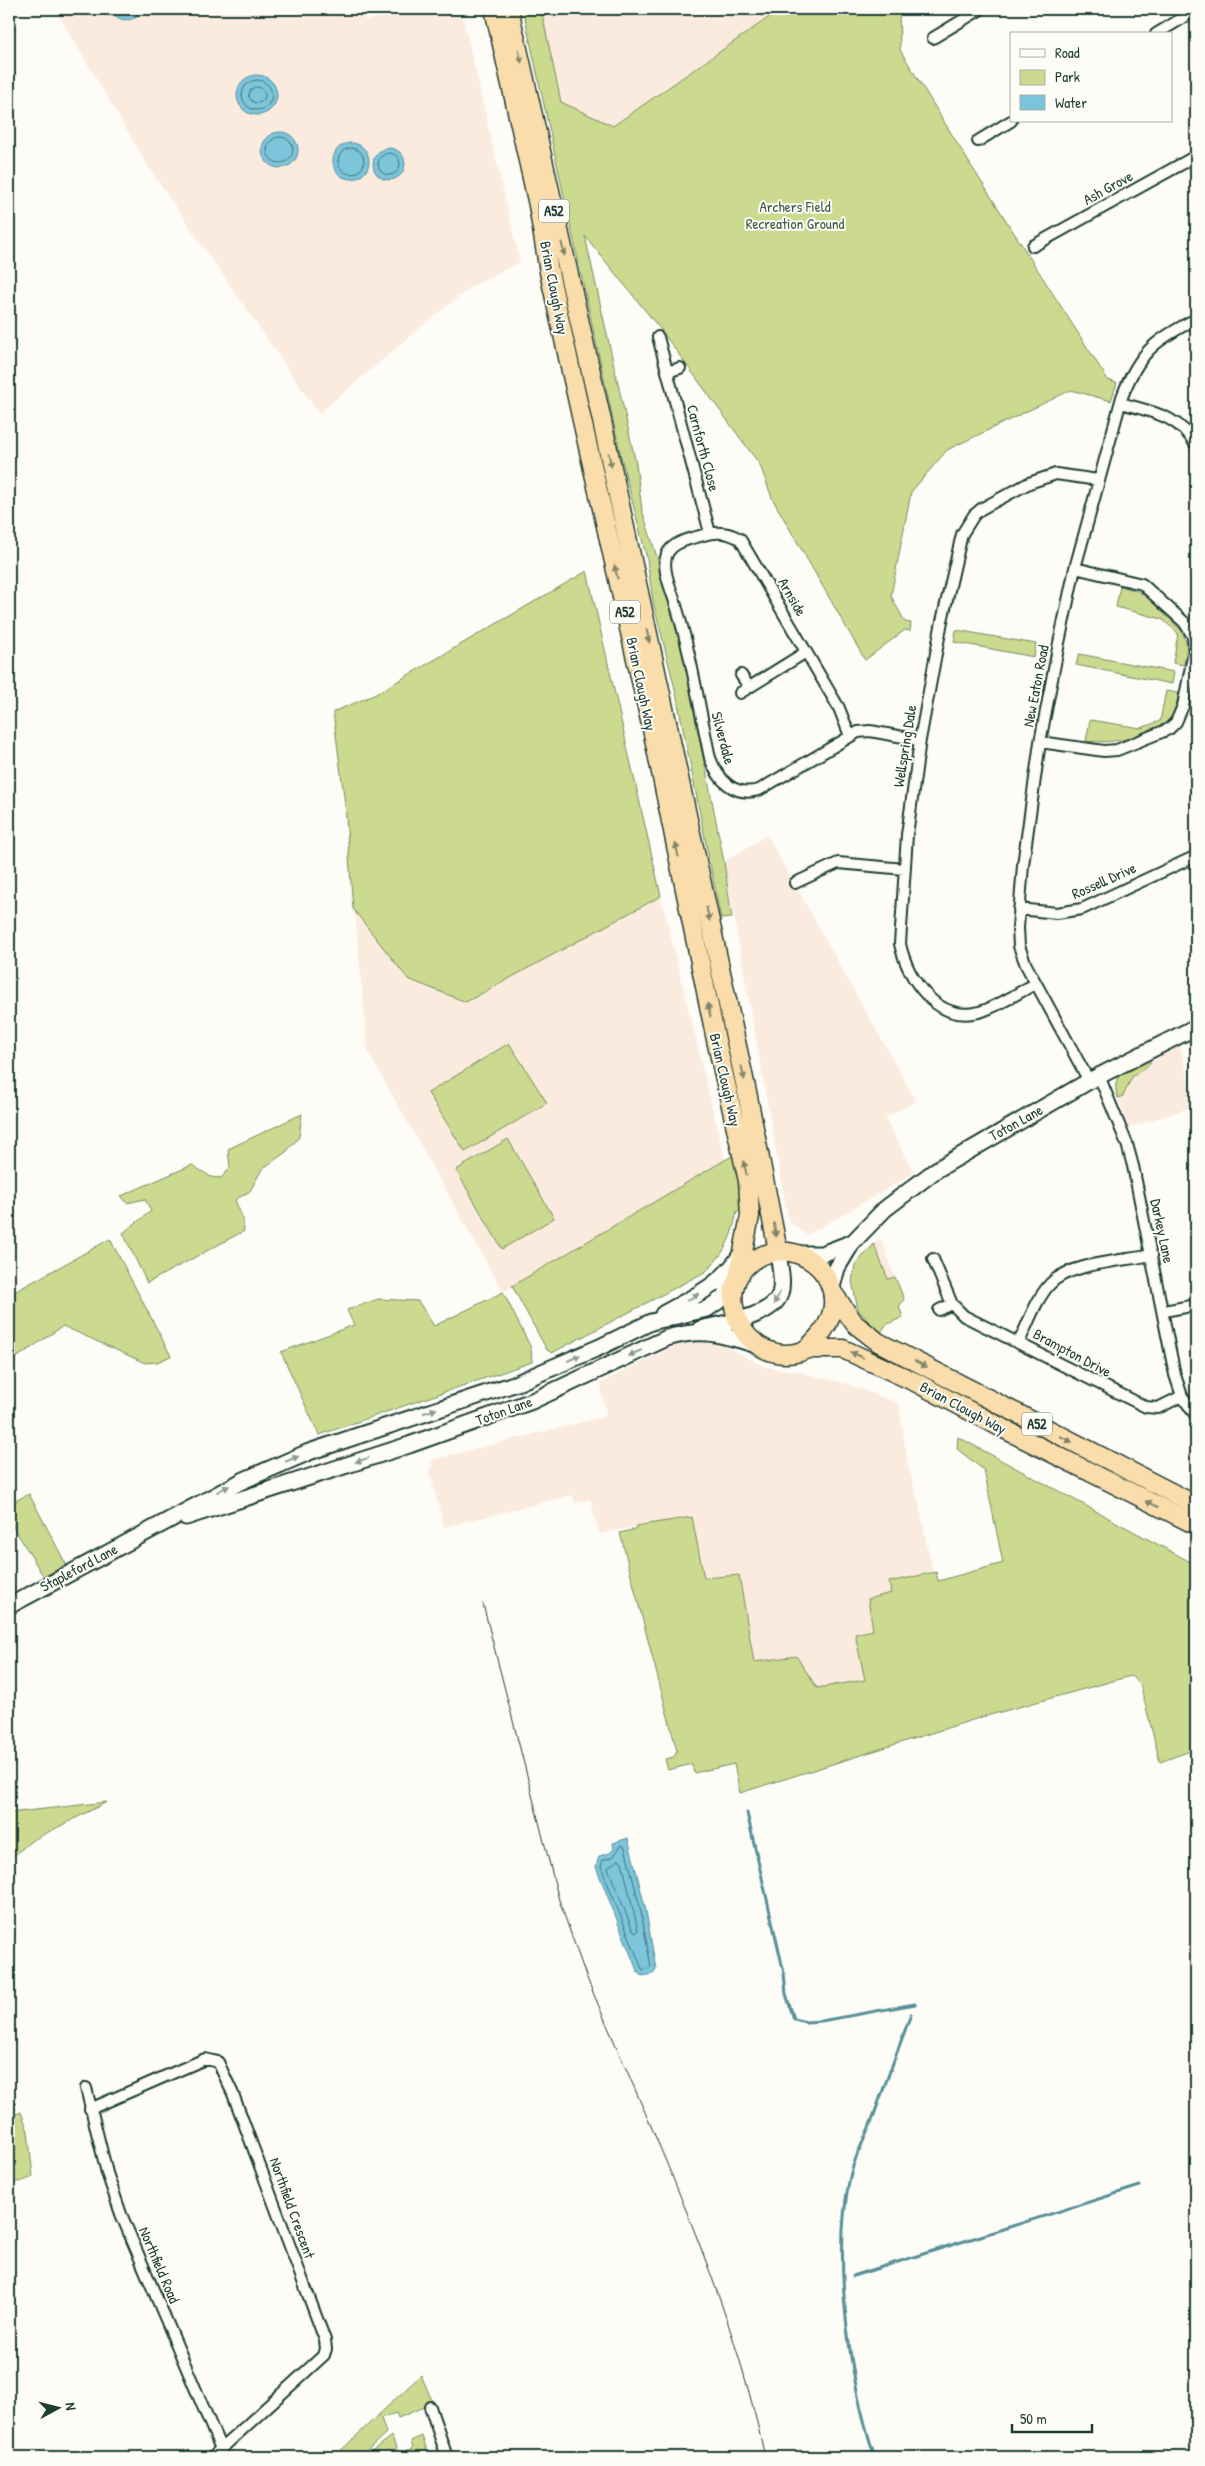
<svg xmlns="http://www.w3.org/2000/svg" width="1205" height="2466" font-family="'Patrick Hand',sans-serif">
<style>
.built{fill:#fbebdf}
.green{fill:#cbda8e;stroke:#758c61}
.water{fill:#7bc5db;stroke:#568f98}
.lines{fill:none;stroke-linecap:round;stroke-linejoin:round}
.shore{stroke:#447377;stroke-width:1}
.stream{stroke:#568f98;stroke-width:3}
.minor-casing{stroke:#1f3d34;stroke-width:14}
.secondary-casing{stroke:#1f3d34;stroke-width:19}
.trunk-casing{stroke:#1f3d34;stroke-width:21}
.minor{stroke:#fdfcf7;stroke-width:10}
.secondary{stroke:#fdfcf7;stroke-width:15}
.trunk{stroke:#faddab;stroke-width:18}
.tram{stroke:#1f3d34;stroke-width:1}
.oneway{fill:#82856a}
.oneway2{fill:#8e9c96}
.labels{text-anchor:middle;stroke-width:4;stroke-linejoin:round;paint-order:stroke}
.shield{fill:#fdfcf7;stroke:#62766e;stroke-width:1}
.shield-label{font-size:14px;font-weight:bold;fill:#1f3d34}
.street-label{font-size:15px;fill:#1f3d34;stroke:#fdfcf7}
.park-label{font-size:15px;fill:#415c46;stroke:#fdfcf7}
</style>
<rect width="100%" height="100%" fill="#fdfcf7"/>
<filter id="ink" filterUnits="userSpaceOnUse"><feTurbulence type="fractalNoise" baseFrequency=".02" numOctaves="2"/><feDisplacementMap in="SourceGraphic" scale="10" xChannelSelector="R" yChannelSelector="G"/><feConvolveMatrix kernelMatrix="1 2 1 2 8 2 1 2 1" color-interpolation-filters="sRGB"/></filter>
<g filter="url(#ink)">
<path class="built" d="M55 9H360L366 21 405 9H461L520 262 472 286 411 335 319 414 151 171Z
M541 9H781L613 126 561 103Z
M587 571 661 896 725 1160 503 1292 368 1052 345 804 333 712 374 695Z
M1196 681V735L1187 725Z
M767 835 916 1101 885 1118 914 1173 807 1235 793 1225 788 1218 724 862Z
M1179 1043 1195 1106 1129 1128 1115 1090V1082L1119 1075 1139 1063Z
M881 1238 895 1277 888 1279 874 1244Z
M709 1342 722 1345 765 1367 796 1371 851 1385 899 1404 908 1465 918 1501 933 1573 889 1582 891 1593 873 1630 855 1634 865 1680 817 1688 795 1656 754 1663 739 1575 704 1578 658 1522 599 1534 590 1499 575 1503 573 1495 444 1527 429 1469 432 1468 431 1460 606 1416 600 1383 679 1344Z"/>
<path class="green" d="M523 9H541L561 102 613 126 781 9H899L900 50 970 164 1108 380 1117 383 1111 401 1071 390 947 450 911 492 891 596 905 622 911 623 910 631 905 630 865 660 772 498 760 465 661 330 585 236 636 464 642 510 656 554 685 663 724 862 732 918 721 919 676 693 653 601 647 559 622 461Z
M587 571 661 896 466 1002 408 979 353 909 345 804 333 712 374 695Z
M1120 586 1137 591 1148 598 1182 631 1187 644 1184 665 1173 663 1178 633 1162 619 1116 607Z
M956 630 1036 644 1034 657 954 642Z
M1079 654 1174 672 1172 684 1076 665Z
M1166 691 1179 693C1177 700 1176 708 1172 715 1157 738 1111 744 1086 741L1090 720 1141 728 1160 721Z
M509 1043 547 1103 465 1152 428 1093Z
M1146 1059 1151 1063 1132 1077 1123 1096 1118 1098C1109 1074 1128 1069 1146 1059Z
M302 1114 299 1137 286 1152 262 1169 250 1191 235 1200 243 1219 244 1231 147 1283 123 1233 151 1211 145 1199 127 1203 121 1196 192 1165 211 1177 221 1178 230 1168 228 1149Z
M508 1139 554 1218 502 1249 456 1170Z
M735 1154 742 1211H737C732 1237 725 1254 705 1272L552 1353 547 1350 512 1286Z
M110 1239 171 1356 157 1362 145 1363 63 1326 9 1363V1295Z
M874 1244 888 1279 895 1277 904 1299 899 1307 903 1317 886 1325 879 1335 871 1330 873 1327 858 1309 852 1282 855 1265Z
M503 1292 531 1348 532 1362 319 1435 281 1352 354 1325 347 1310 378 1299 418 1301 434 1326Z
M958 1437 1196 1565V1749L1160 1762 1140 1684 1131 1676 979 1718 740 1793 734 1764 694 1773 692 1764 668 1770 665 1759 674 1757 677 1751 620 1533 636 1529V1526L692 1517 704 1578 739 1575 754 1662 796 1656 817 1688 865 1680 855 1634 873 1630 868 1599 891 1593 889 1582 936 1572 938 1581 1003 1563 984 1470 957 1449Z
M29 1494 66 1564 44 1577 9 1520V1504Z
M107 1802 31 1841 9 1860V1813Z
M21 2112 28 2131 33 2177 20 2182 9 2181V2117Z
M421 2375 433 2403 398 2418 396 2413 381 2418 386 2433 360 2457H334Z
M391 2436 398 2452 392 2454 393 2457H364Z
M422 2436 427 2451 409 2457 407 2450 413 2448 411 2441Z"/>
<path class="water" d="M111 9H142L137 17C127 22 116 21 111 9Z
M237 95a20 20 0 1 1 40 0a20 20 0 1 1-40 0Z
M262 150a18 18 0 1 1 36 0a18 18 0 1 1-36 0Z
M333 161a18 18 0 1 1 36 0a18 18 0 1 1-36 0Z
M373 164a16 16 0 1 1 32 0a16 16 0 1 1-32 0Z
M628 1838 646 1911 656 1969 653 1974 642 1976 638 1973 596 1867 599 1856 610 1853 614 1849 613 1843Z"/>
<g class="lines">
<path class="shore" d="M242 95a15 15 0 1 1 30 0a15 15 0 1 1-30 0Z
M249 95a8 8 0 1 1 16 0a8 8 0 1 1-16 0Z
M267 150a13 13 0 1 1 26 0a13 13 0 1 1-26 0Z
M338 161a13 13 0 1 1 26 0a13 13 0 1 1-26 0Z
M378 164a11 11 0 1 1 22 0a11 11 0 1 1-22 0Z
M622 1845 625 1847 641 1912 651 1967 644 1970 642 1969 601 1867 603 1860 613 1857Z
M619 1860 622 1862 638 1930 636 1933 633 1931 608 1868Z"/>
<path class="stream" d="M747 1813 784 1973 786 1994 794 2019 806 2022 821 2021 915 2004
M853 2276 1140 2186
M875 2457C849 2382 832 2255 850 2177 854 2158 865 2139 872 2120 885 2085 898 2049 911 2014"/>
<g class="minor-casing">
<path id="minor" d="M1156 34 1196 10
M933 38 981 9
M978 141 1011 121
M1033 246 1196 156
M658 337 710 533
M667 372 680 368
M1121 403C1152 412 1178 415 1196 445
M741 675 749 687
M740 693 806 652
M850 736 839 708 740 539C727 531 714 531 700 536 689 539 673 542 667 554 661 567 671 589 675 602 691 653 699 706 710 758 718 780 734 797 759 790L858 732 870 731 920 740
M1040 742 1104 751 1117 750 1169 729 1176 722 1183 706 1194 652 1193 636 1184 622 1142 584 1075 568
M795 883 838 863 905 869
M1019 909 1057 913 1082 909 1196 856
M1035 984C1017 993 998 1007 979 1012 937 1023 908 979 900 944L907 835 920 740 942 621 962 534 974 515 981 509 1029 483 1056 474 1098 480
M1099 1076 1127 1144 1133 1166 1175 1375 1182 1396 1196 1416
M1089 1081 1026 965 1019 946 1018 928 1023 865 1040 742 1059 643 1075 568 1122 397C1139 352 1155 340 1196 319
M933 1259 952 1304 964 1316 1146 1407 1158 1408 1182 1396
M939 1310 952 1304
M1164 1311 1196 1305
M1019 1342C1028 1324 1036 1299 1050 1284 1069 1263 1124 1261 1152 1255
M86 2088 107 2173 121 2214 221 2449
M90 2109 205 2059 218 2062 233 2094 325 2340 326 2349 324 2355 212 2457
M430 2407 447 2457"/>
</g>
<g class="secondary-casing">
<path id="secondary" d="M800 1254H822L851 1243
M832 1287 837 1268 852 1243 885 1209 936 1170 1089 1081 1196 1027
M663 1314C691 1298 726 1283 742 1252
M700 1329C721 1324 773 1317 780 1294 784 1282 779 1264 778 1251
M186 1517 409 1445 532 1401 667 1338C703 1327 722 1335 757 1345
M9 1606 242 1481 309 1452 517 1383 600 1347 651 1322 707 1309 723 1298 735 1279"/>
</g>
<g class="trunk-casing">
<path id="trunk" d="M494 9 538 205 549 272 581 416 653 734 716 1040 748 1181 750 1216 739 1272
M509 9 600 412 748 1097 778 1251
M778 1251C826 1251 852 1303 817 1338 812 1344 807 1350 800 1352 735 1369 700 1264 778 1251Z
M833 1293 855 1324 878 1342 1196 1505
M806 1349H843L917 1383 1002 1428 1196 1525"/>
</g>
<use href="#minor" class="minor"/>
<use href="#secondary" class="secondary"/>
<use href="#trunk" class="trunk"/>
<path class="tram" d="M483 1604 559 1900 586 1976C653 2134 729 2289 765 2457"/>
</g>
<defs><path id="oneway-solid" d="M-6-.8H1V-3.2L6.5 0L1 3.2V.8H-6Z" transform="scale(1.25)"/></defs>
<g class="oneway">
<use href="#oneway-solid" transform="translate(520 56) rotate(77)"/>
<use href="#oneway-solid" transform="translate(563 249) rotate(77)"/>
<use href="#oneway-solid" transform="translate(610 460) rotate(78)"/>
<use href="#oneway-solid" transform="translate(616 572) rotate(-103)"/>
<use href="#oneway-solid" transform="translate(648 636) rotate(78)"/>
<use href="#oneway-solid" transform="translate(677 850) rotate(-102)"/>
<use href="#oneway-solid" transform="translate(708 914) rotate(78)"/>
<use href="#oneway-solid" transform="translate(709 1010) rotate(-102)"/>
<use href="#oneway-solid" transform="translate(743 1073) rotate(78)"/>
<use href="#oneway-solid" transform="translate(745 1168) rotate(-103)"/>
<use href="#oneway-solid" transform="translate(775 1230) rotate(81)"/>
<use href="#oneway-solid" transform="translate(857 1355) rotate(-155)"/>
<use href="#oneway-solid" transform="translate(921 1364) rotate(27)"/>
<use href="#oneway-solid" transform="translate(1066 1439) rotate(27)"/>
<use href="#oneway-solid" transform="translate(1152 1504) rotate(-154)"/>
</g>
<g class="oneway2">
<use href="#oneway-solid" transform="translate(693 1297) rotate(-31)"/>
<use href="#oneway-solid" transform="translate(777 1298) rotate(117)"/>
<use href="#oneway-solid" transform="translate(635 1353) rotate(155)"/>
<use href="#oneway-solid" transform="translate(574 1358) rotate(-24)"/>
<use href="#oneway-solid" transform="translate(430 1411) rotate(-18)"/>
<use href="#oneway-solid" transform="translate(292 1459) rotate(-22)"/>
<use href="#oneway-solid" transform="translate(362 1460) rotate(162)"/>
<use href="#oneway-solid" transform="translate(223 1489) rotate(-26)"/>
</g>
</g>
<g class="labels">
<g class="shield">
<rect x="539" y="199.5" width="30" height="23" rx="4"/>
<rect x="610" y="600.5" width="30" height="23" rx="4"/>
<rect x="1022" y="1412.5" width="30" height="23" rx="4"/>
</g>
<g class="shield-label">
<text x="554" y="216">A52</text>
<text x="625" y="617">A52</text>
<text x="1037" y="1429">A52</text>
</g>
<g class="street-label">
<text transform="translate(1108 188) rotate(-29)" y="5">Ash Grove</text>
<text transform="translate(554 288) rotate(79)" y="5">Brian Clough Way</text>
<text transform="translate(703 448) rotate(75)" y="5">Carnforth Close</text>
<text transform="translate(792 597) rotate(60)" y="5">Arnside</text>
<text transform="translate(641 684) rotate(78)" y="5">Brian Clough Way</text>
<text transform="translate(1036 686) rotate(-79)" y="5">New Eaton Road</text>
<text transform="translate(723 738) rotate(75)" y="5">Silverdale</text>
<text transform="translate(905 746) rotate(-81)" y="5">Wellspring Dale</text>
<text transform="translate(1104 881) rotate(-24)" y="5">Rossell Drive</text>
<text transform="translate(725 1080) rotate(77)" y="5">Brian Clough Way</text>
<text transform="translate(1016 1123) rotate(-29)" y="5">Toton Lane</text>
<text transform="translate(1162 1231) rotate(78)" y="5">Darkey Lane</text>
<text transform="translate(1072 1353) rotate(28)" y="5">Brampton Drive</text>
<text transform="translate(963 1408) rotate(28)" y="5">Brian Clough Way</text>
<text transform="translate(504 1411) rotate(-20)" y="5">Toton Lane</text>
<text transform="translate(79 1568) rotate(-28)" y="5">Stapleford Lane</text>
<text transform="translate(292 2208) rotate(70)" y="5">Northfield Crescent</text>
<text transform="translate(159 2265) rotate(67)" y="5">Northfield Road</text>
</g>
<g class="park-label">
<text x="795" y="212">Archers Field<tspan x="795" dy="17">Recreation Ground</tspan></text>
</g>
</g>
<rect width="1205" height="2466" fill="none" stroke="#fdfcf7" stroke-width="30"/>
<rect x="15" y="15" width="1175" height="2436" fill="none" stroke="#1f3d34" stroke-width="2" filter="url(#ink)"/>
<rect x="1010" y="32" width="162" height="90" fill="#fdfcf7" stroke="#a4b0a9"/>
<rect x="1020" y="49" width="25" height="8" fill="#fdfcf7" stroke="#a4b0a9"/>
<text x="1055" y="58" font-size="15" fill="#1f3d34">Road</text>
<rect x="1020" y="70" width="25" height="15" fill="#cbda8e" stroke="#a4b0a9"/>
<text x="1055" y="82" font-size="15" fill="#1f3d34">Park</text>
<rect x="1020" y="95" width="25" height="15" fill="#7bc5db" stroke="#a4b0a9"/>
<text x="1055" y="108" font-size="15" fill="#1f3d34">Water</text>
<g transform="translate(58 2408) rotate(83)" stroke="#fdfcf7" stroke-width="4" paint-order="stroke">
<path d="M0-4L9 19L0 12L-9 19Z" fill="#1f3d34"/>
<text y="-8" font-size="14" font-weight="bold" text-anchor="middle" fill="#1f3d34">N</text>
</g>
<path d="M1012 2424v8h80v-8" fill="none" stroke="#1f3d34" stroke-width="2.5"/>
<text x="1020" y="2424" font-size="15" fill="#1f3d34" stroke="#fdfcf7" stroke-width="4" paint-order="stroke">50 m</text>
</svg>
